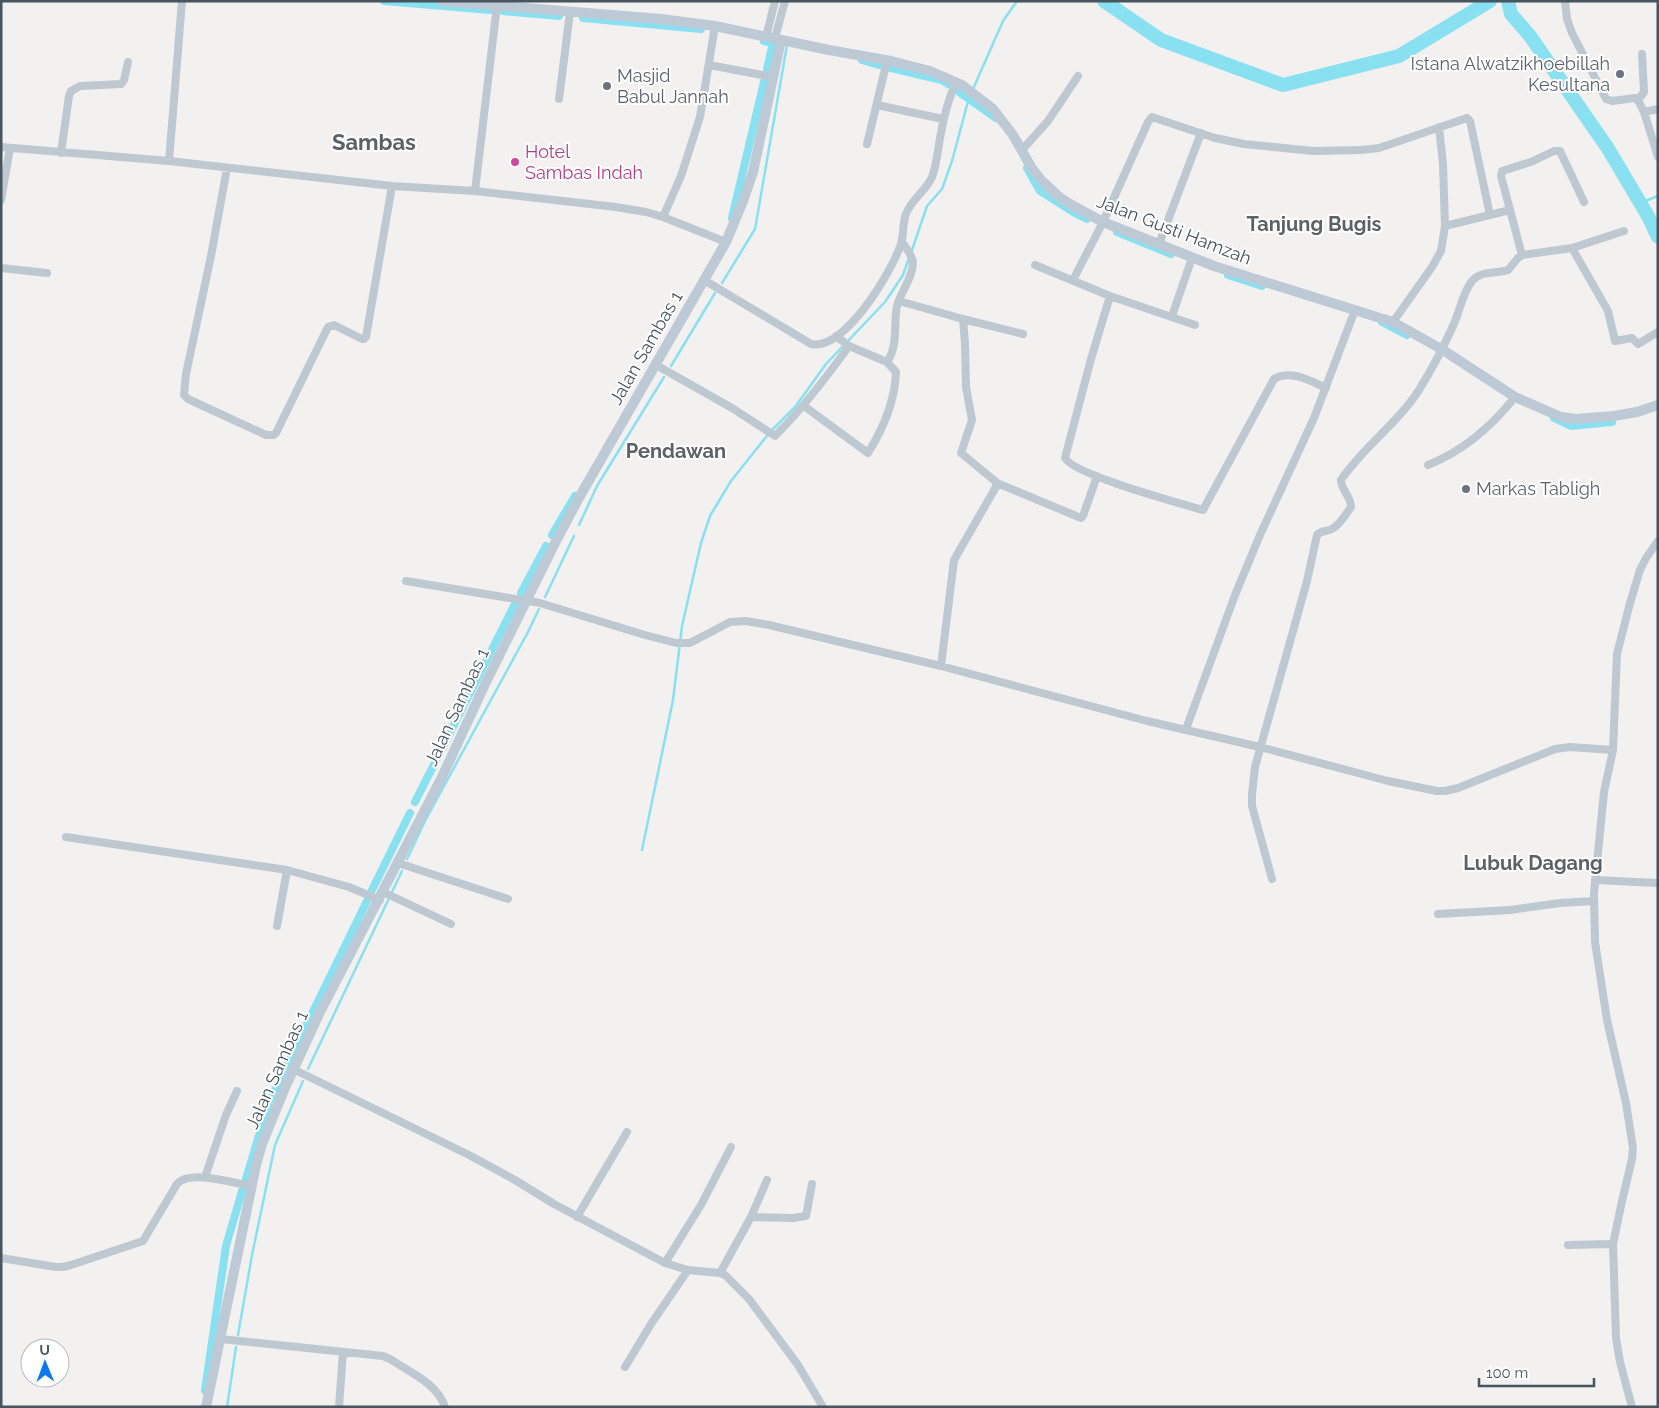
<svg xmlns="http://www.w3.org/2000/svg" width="1659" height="1408" font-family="Raleway,sans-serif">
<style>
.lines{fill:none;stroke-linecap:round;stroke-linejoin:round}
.stream{stroke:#88e0f1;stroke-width:2.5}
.canal{stroke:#88e0f1;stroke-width:8}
.river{stroke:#88e0f1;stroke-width:14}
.street{stroke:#bdc8d0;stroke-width:8}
.secondary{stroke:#bdcad5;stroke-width:10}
.worship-dot{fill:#6b7280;stroke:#fff;stroke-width:2}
.hotel-dot{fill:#d1479c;stroke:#fff;stroke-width:2}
.labels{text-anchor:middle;stroke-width:4;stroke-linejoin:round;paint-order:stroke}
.worship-label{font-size:18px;fill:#5b616d;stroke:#fff;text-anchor:start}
.hotel-label{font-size:18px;fill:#b23c85;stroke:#fff;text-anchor:start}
.street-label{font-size:18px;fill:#47555f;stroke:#fff}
.quarter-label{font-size:20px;font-weight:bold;fill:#5c6166;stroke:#fff}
.district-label{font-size:22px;font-weight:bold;fill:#5c6166;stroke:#fff}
</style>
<rect width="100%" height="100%" fill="#f3f0f0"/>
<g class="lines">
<path class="stream" d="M973 89 1003 21 1017 1
M1640 203 1658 196
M911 253 927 206 942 189 952 161 970 94
M722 283 755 229 787 45
M671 366 715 293
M579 525 597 486 664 377
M545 597 574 536
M642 850 673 700 682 626 701 543 710 516 731 481 770 432 795 407 826 364 885 302 903 275 909 258
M407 859 426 819 528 632 539 609
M308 1069 402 871
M238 1335 252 1255 275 1145 303 1081
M227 1407 236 1347"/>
<path class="canal" d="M384 1 490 10
M503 11 559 16
M583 18 701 29
M764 41 773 43 767 69
M862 60 879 65
M891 68 942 80 948 84
M959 92 996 118
M1027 168 1040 191 1073 212 1087 219
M732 218 764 82
M1117 232 1171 254
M1228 275 1262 286
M1382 322 1407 335
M1554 418 1571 426 1612 422
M552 535 575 496
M521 593 546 546
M415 802 515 604
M372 890 410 813
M246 1179 269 1102 367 901
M205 1390 226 1246 242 1191"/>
<path class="river" d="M1104 1 1161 40 1283 85 1399 56 1490 1
M1508 1 1511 14 1530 36 1607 147 1648 216 1658 237"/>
<path class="street" d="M1565 1 1567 19 1572 33 1606 99 1612 101 1635 98 1639 102 1644 112
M766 37 775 1
M775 38 785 1
M709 65 773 77
M559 99 570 12
M1638 100 1644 92 1642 54
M877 105 943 119
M1658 109 1644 112 1658 157
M867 144 887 61
M1 147 169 161 392 186 475 191 616 207 646 212 663 217 726 242
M1022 150 1048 121 1078 76
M61 153 69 96 71 91 80 86 121 84 124 80 128 62
M169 161 182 1
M227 168 211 256 186 374 184 395 188 399 266 435H274L276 433 328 327 334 325 362 339H364L366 337 392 186
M475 191 497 5
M1 200 10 148
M663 217 681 176 700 117 715 26
M1445 226 1510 210
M1159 244 1201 133
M1572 248 1608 311 1615 341 1632 338 1638 344 1658 332
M1522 255 1501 176 1502 171 1531 162 1554 151H1560L1584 202
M1035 265 1110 296 1195 325
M1 268 47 273
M704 280 811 344C845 351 892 271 901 244 904 235 902 224 906 214 911 200 925 192 932 177 937 164 938 147 941 133 944 115 949 98 956 82
M1073 280 1103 222 1148 122 1152 117 1215 138 1244 144 1313 151 1361 150 1379 148 1467 118 1470 121 1490 215
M1110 296 1091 359 1065 458C1074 475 1180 503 1203 510L1274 379C1290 369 1311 381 1326 388
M899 301 963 319 965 344 966 387 972 420 961 453 995 481 997 485 954 560 941 666
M1172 316 1192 258
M963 319 1023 334
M1393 322 1432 267 1441 251 1445 226 1443 164 1439 127
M836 336 849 346 887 362C899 344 893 325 897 306 901 291 913 278 913 262 912 255 906 248 902 242
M656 365 732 408 775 436C803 408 826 378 849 346
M804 406 868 453C883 429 895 401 896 372L887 362
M1428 465C1463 451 1492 426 1515 397
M997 483 1081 518 1083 516 1097 476
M406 581 540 603 645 635 676 643H690L730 622 746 621 769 625 941 666 1147 721 1260 747 1388 781 1437 791H1445L1458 788 1555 749 1570 747 1613 750
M1186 729 1235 595 1260 535 1314 418 1355 310
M66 837 287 870 349 887 380 900
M398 863 508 899
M1272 879 1252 806V794L1255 767 1307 581 1317 535C1321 530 1326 532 1332 529 1340 525 1346 514 1351 507 1351 496 1341 490 1341 480 1362 448 1398 423 1419 390 1432 369 1443 348 1453 326 1460 311 1462 294 1472 281 1481 270 1497 274 1508 270L1518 258 1522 255 1572 248 1624 231
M1595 880 1658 883
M383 892 451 924
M1438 914 1510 910 1560 903 1594 901
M277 926 287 870
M293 1069 471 1156 515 1180 554 1204 665 1263 688 1270 720 1273 725 1275 749 1299 798 1365 823 1407
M205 1177 226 1115 237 1091
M577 1217 627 1132
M751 1217 793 1218 806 1216 812 1184
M1568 1245 1613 1244
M1 1258 56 1267H63L71 1265 143 1241 177 1184C189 1169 234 1183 251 1186
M665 1263 701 1205 731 1147
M720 1273 751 1217 767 1180
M221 1339 383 1356 390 1359C409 1372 437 1383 445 1407
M625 1367 651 1324 688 1270
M339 1407 343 1352
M1632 1407 1620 1362 1616 1338 1613 1244 1622 1201 1632 1159 1633 1148 1626 1103 1607 1020 1595 942 1594 893 1604 792 1613 750 1617 654 1630 603 1640 570 1646 558 1658 541"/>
<path class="secondary" d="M441 1 661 19 715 26 829 50 891 61 930 71 962 85 993 109 1013 135 1031 167 1042 181 1057 195 1068 203 1103 222 1214 266 1393 322 1443 350 1515 397 1561 417 1576 419 1614 416 1637 412 1658 405
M206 1407 256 1165 262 1144 284 1090 320 1012 442 777 486 682 555 543 580 496 726 242 743 201 753 172 781 40"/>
</g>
<g class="worship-dot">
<circle cx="1620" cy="74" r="5"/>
<circle cx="607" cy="86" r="5"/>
<circle cx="1466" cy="489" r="5"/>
</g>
<circle class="hotel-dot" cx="515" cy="162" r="5"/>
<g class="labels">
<g class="worship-label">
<text x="1610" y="70" text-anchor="end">Istana Alwatzikhoebillah<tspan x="1610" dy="21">Kesultana</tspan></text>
<text x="617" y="82">Masjid<tspan x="617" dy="21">Babul Jannah</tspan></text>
<text x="1476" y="495">Markas Tabligh</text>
</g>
<g class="hotel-label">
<text x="525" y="158">Hotel<tspan x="525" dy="21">Sambas Indah</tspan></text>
</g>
<g class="street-label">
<text transform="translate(1174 230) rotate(21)" y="6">Jalan Gusti Hamzah</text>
<text transform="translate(646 348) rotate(-60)" y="6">Jalan Sambas 1</text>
<text transform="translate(457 707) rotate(-65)" y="6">Jalan Sambas 1</text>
<text transform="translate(277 1070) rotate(-66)" y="6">Jalan Sambas 1</text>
</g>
<g class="quarter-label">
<text x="1314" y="231">Tanjung Bugis</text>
<text x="676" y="458">Pendawan</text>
<text x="1533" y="870">Lubuk Dagang</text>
</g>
<g class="district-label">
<text x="374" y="150">Sambas</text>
</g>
</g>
<rect width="1659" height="1408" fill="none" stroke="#47555f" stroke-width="5"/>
<g transform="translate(45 1363) rotate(359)"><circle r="24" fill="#ffffff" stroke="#b5bbbf"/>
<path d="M0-4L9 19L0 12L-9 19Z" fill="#0e79ef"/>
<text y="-8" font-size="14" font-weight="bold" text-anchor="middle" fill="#47555f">U</text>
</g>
<path d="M1479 1378v8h115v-8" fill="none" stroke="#47555f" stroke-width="2.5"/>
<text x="1486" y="1378" font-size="15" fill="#47555f" stroke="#ffffff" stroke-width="4" paint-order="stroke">100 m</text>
</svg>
